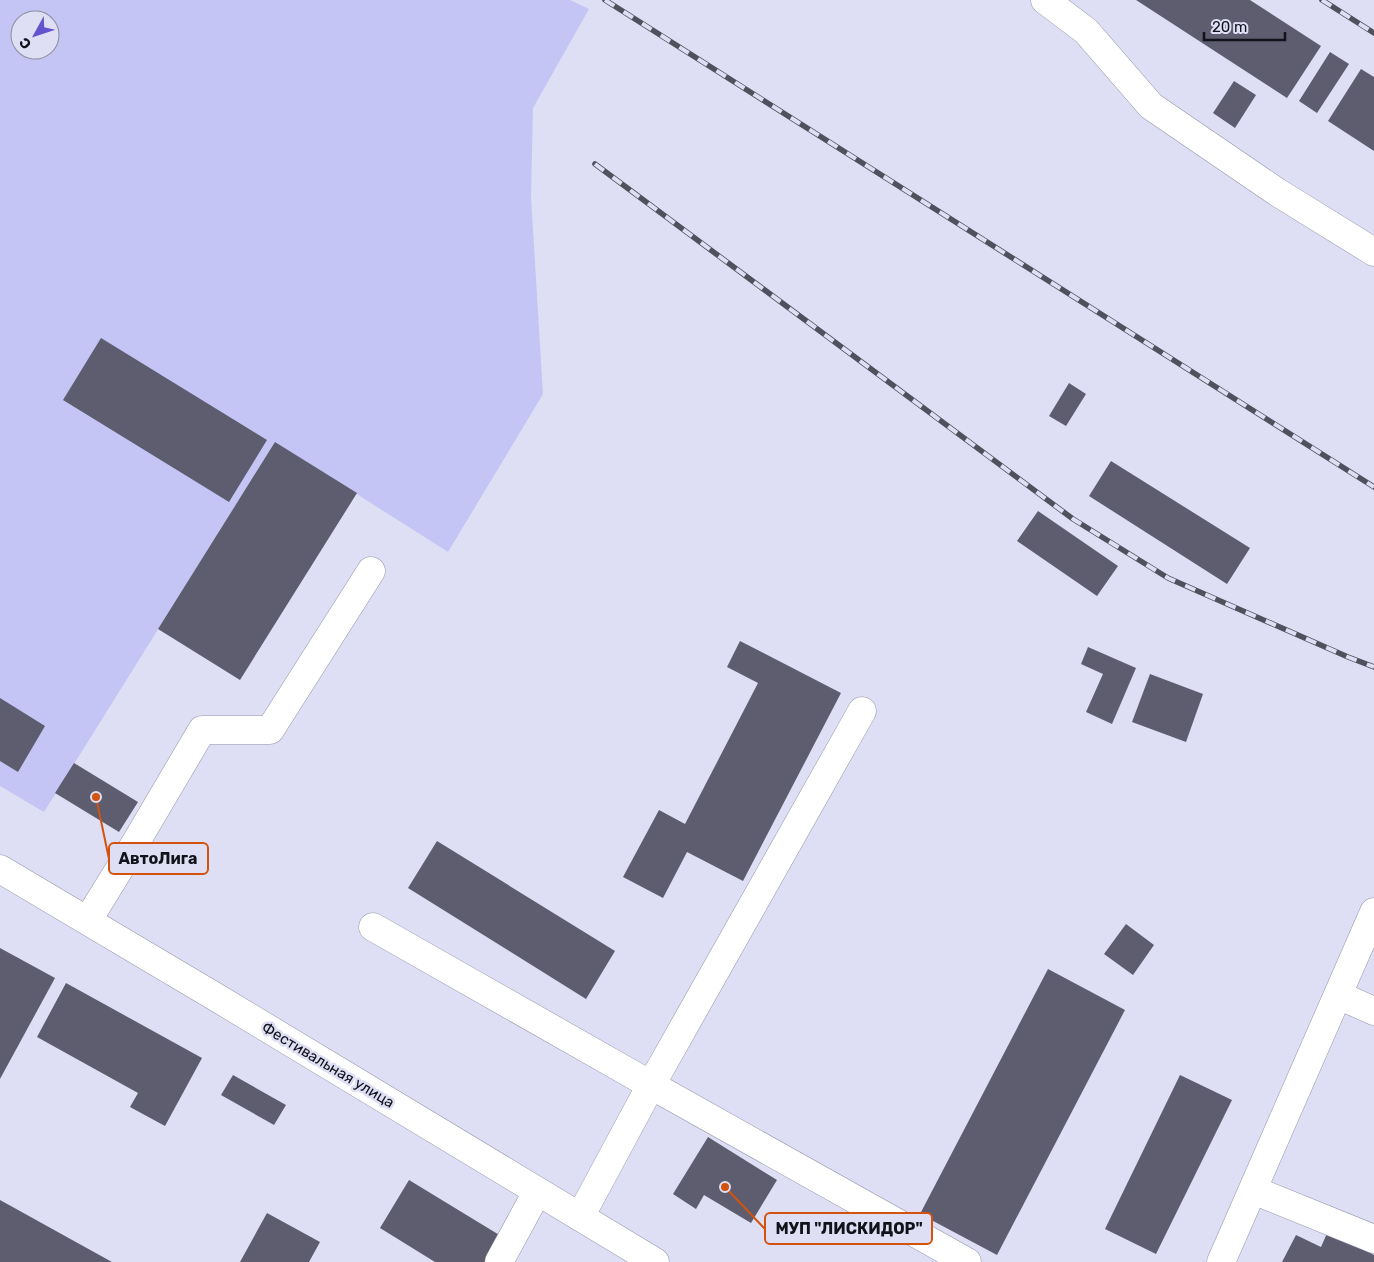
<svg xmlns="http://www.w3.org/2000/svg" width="1374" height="1262" font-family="Rubik,sans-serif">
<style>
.green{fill:#c4c5f5;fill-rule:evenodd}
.building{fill:#5d5d6f}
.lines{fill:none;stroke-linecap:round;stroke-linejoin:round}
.minor-casing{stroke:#9495a8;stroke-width:29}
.major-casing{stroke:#9495a8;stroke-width:29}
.minor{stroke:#fff;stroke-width:28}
.major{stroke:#fff;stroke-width:28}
.rail-casing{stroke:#50515d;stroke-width:5.5}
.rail{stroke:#dedff4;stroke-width:4;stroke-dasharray:11;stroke-linecap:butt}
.labels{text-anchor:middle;stroke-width:5;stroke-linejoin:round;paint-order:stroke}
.street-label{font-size:15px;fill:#12121a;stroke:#dedff4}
.leader{fill:none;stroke:#d3520d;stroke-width:2}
.callout-dot{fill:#d3520d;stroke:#dedff4;stroke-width:2}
.callout{fill:#dedff4;stroke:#d3520d;stroke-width:2}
.callout-label{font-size:16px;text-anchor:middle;font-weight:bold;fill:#12121a}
</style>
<rect width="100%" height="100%" fill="#dedff4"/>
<path class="green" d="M0 0H570L589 9 533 108 531 197 543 394 448 552 275 442 44 812 0 786ZM20 20H50V50H20Z"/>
<path class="building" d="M1136 0H1250L1321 46 1287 98Z
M1330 52 1349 64 1317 113 1299 101Z
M1361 69 1374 77V151L1328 121Z
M1234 81 1256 95 1235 128 1213 113Z
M101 338 267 440 229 502 63 400Z
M1069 383 1086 394 1066 426 1049 416Z
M275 442 357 493 240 680 158 629Z
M1111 461 1250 548 1227 584 1089 496Z
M1038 511 1118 566 1097 596 1017 541Z
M740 641 841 693 743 881 687 852 663 898 623 877 659 810 685 824 758 683 727 667Z
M1088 647 1136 668 1112 724 1086 712 1103 674 1081 664Z
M1150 674 1203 694 1186 742 1132 722Z
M0 698 45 726 18 772 0 761Z
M74 763 138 802 119 832 55 793Z
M437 841 615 951 586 999 408 888Z
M1126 924 1154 945 1133 975 1104 954Z
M0 948 55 978 0 1079Z
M1048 969 1125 1010 997 1255 920 1214Z
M66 983 202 1058 165 1126 130 1107 138 1093 37 1037Z
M233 1075 286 1105 274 1125 221 1095Z
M1180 1075 1232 1100 1156 1254 1105 1229Z
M708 1137 777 1180 751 1223 704 1195 696 1209 673 1194Z
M409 1180 501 1236 485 1262H435L380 1228Z
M0 1200 112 1262H0Z
M267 1213 320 1242 309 1262H240Z
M1328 1231 1374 1255V1262H1282L1296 1235 1321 1247Z"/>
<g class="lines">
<g class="minor-casing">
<path id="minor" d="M1045 0 1086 31 1151 106 1277 192 1374 252
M862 711 651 1085 967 1262
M88 920 136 842 202 730H270L371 571
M373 927 651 1085 580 1217
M1338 995 1374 1011
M1253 1190 1374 1239
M499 1262 537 1192
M1221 1262 1374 912"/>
</g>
<g class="major-casing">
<path id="major" d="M0 869 219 999 655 1262"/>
</g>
<use href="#minor" class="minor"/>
<use href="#major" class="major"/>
<g class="rail-casing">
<path id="rail" d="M605 0 1374 487
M1322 0 1374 33
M595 164 1073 519 1168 578 1348 657 1374 667"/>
</g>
<use href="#rail" class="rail"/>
</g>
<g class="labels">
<g class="street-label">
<text transform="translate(328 1065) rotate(31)" y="5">Фестивальная улица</text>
</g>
</g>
<path class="leader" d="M96 797L109 859M725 1187L765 1229"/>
<g class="callout-dot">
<circle cx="96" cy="797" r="5"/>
<circle cx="725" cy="1187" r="5"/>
</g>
<g class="callout">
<rect x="109" y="843" width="99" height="31" rx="5"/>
<rect x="765" y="1213" width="167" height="31" rx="5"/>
</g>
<g class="callout-label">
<text x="158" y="864">АвтоЛига</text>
<text x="849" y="1234">МУП "ЛИСКИДОР"</text>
</g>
<g transform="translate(35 35) rotate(230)"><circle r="24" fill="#dedff4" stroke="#8c8d9d"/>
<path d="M0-4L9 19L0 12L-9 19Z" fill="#6353cc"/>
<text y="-8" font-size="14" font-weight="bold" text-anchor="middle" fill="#12121a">С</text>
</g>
<path d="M1204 32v8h81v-8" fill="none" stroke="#12121a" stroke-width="2.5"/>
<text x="1212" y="32" font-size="15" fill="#12121a" stroke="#dedff4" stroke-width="4" paint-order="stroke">20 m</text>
</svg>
